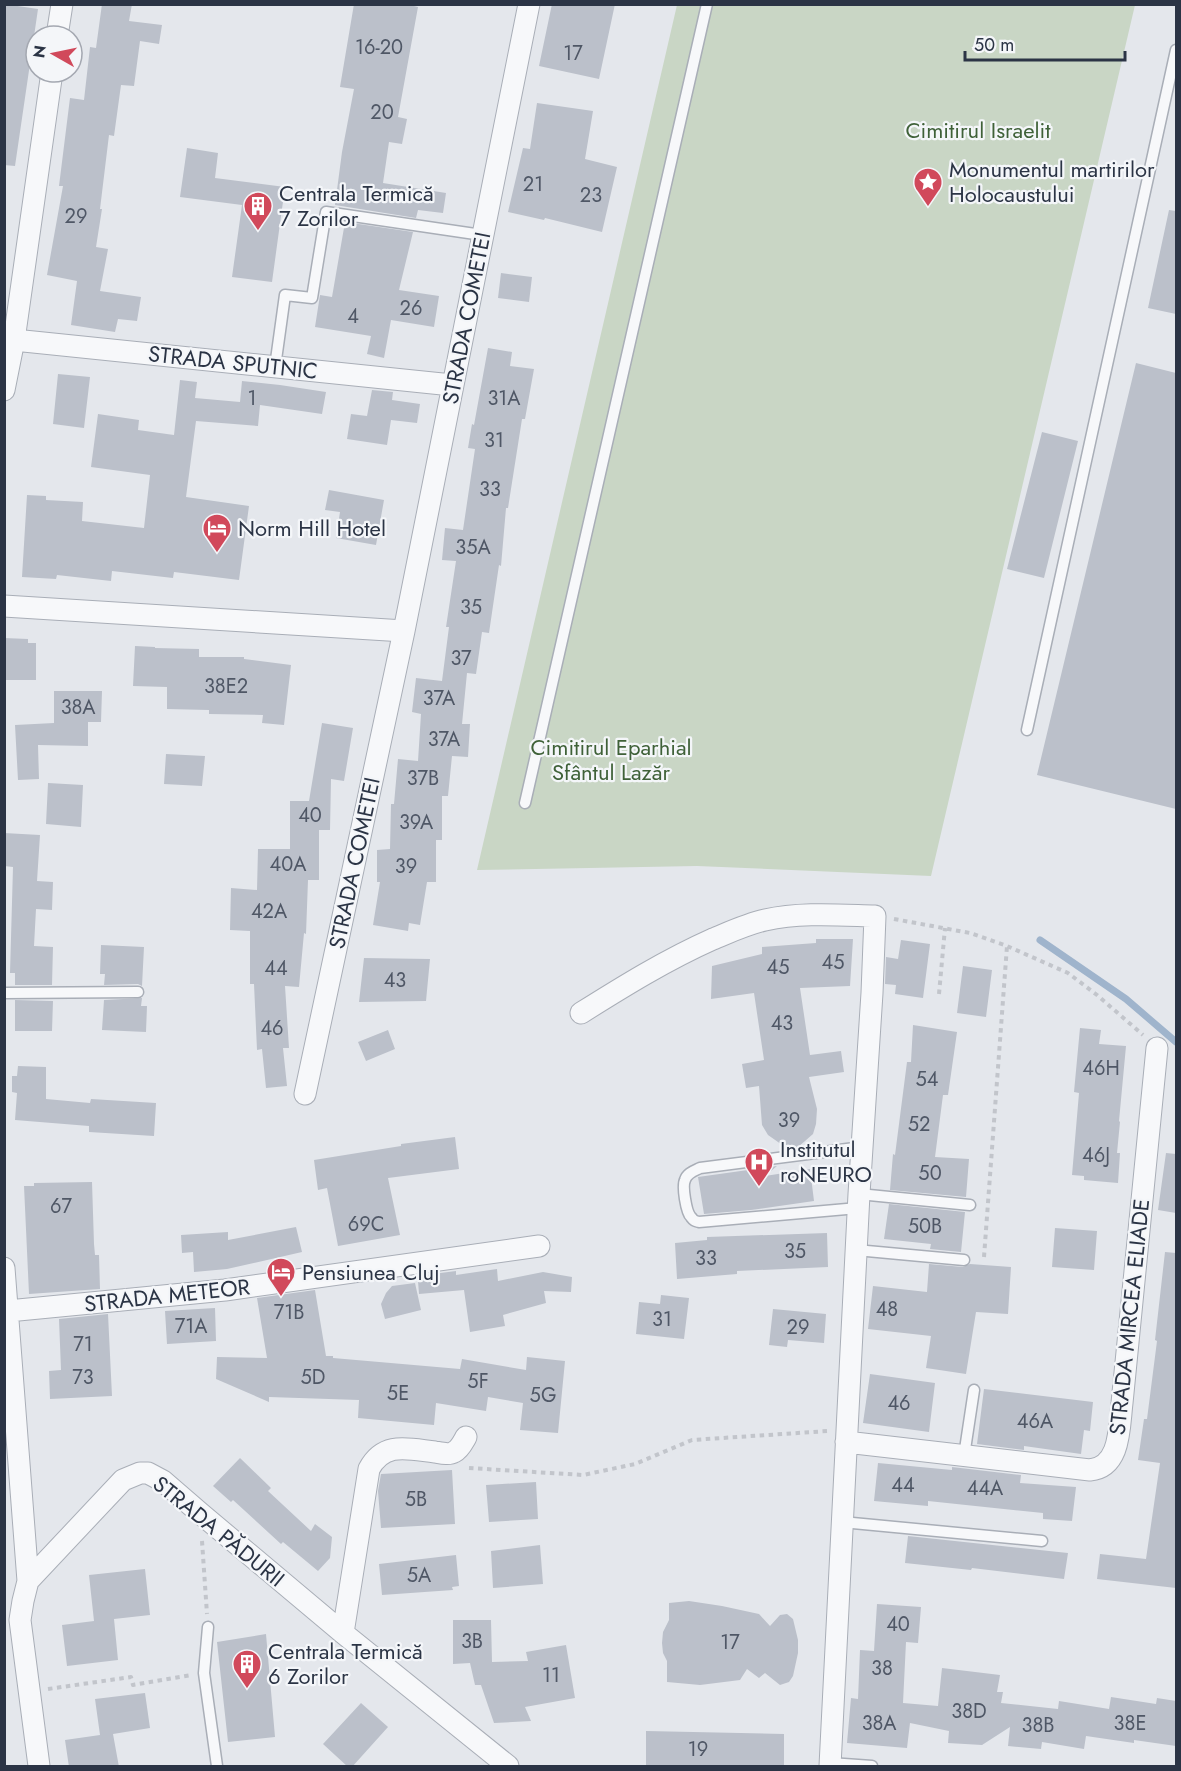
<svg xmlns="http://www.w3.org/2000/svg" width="1181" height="1771" font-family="Jost,sans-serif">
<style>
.green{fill:#c9d6c5}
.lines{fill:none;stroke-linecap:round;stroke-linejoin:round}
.stream{stroke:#9fb4cc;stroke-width:7}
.building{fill:#bbc0ca}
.lane-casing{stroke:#a9aeb7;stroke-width:13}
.street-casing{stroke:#a9aeb7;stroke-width:23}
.path{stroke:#c2c5cb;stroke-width:4;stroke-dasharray:4.5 4.5;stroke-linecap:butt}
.lane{stroke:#f7f8fa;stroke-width:10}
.street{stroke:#f7f8fa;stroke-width:21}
.labels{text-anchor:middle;stroke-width:4.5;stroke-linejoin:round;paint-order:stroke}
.number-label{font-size:20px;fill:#4f5766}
.park-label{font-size:22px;fill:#3f6138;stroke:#f4f6f9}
.poi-label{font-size:22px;fill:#2b3445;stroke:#f4f6f9;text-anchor:start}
.street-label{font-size:22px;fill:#2b3445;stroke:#f4f6f9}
</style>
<rect width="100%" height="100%" fill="#e4e7ec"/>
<path class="green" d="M677 5H1135L931 876 697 866 477 870Z"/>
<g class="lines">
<path class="stream" d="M1040 940 1126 999 1176 1042"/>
</g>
<path class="building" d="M4 4 38 9 15 166 4 165Z
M102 4H132L129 21 162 25 159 44 140 41 134 86 121 85 114 136 109 135 100 209H102L96 247 108 249 100 291 141 297 137 321 118 319 115 332 71 325 77 281 47 275 63 186H59L70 98 84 100 90 47 96 48Z
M354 4H406L418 7 398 117 407 119 402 144 389 142 383 183 446 193 443 213 418 210 416 218 335 205 342 152 354 89 340 87Z
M552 4H615L599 79 539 66Z
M537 103 593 111 585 159 617 167 602 232 545 218 544 220 508 212 523 148 530 149Z
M187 148 218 153 215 178 285 187 272 282 232 277 242 205 180 197Z
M1169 210 1176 211V314L1148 308Z
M345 222 413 232 399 290 439 296 434 327 391 320 384 358 367 354 371 336 315 327 320 295 332 297Z
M501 273 532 277 529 302 498 298Z
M488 348 512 352 510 366 534 369 525 419H522L508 508H506L501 566 499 565 489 633 482 632 476 674 467 673 462 724H470L468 757 452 756 448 796H442V840H436V882H427L420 925 409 923 408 931 373 925 380 882H377V850L390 849 391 804H394L398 759 418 761 421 714 412 712 416 678 442 681 449 627H446L456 561 442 560 445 528 463 530 475 449 468 448 472 424 474 425Z
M1136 363 1176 373V809L1037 775Z
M58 374 90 377 84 428 53 424Z
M180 380 197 382 195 398 240 402 242 381 280 385 326 392 322 414 260 405 258 426 196 421 186 497 249 506 239 580 174 572 173 578 112 571 111 581 57 575 56 579 22 577 27 495 46 496V500L83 502 82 521 144 528 150 475 91 467 98 414 139 420 138 430 174 435Z
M372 390 393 392 392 400 420 404 417 423 391 420 387 445 347 439 351 414 367 416Z
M1042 432 1078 441 1044 578 1007 569Z
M329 490 384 500 376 545 336 538 340 512 325 510Z
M4 638 28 639V643H36V680H4Z
M135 646 155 647V648L199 649V657H244V659L291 665 284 725 262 723 263 715 209 714V710L167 709V687L133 686Z
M54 691H102L101 722H88V746L38 745 39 779 18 780 15 725 54 723Z
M322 723 353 728 344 781 331 779 330 830H319V880H308L306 934 304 933 299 987 285 986 289 1048H283L287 1086 266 1088 262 1049 257 1050 254 984H250V931L230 930 231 888 257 890 258 849H290V801H309Z
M166 754 205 756 202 786 164 784Z
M48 783 83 785 81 827 46 824Z
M4 833 40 835 37 881 53 882 52 910 36 909 34 946 53 947 52 985H15V973H10L13 867 4 866Z
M816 939H853L850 986 800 988 810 1055 841 1051 844 1072 809 1077 817 1109 816 1124 813 1134 797 1148 788 1149 768 1135 762 1125 759 1086 746 1088 742 1064 764 1060 754 993 711 999 712 966 762 954V947L816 943Z
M901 940 930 944 923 998 895 994 896 985 885 984 886 957 898 959Z
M101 945 144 947 142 986 138 984 104 985 105 974H100Z
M364 958 430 959 426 1001 359 1002Z
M963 966 992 970 986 1017 957 1013Z
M142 998 141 1006H147L146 1032 102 1030 104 1000Z
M15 1000 53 1001 52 1031H15Z
M913 1025 957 1032 948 1095H943L935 1157 969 1159 966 1197 890 1190 893 1154 895 1155 907 1062H911Z
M1080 1028 1101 1030 1099 1044 1126 1046 1119 1121 1120 1122 1117 1153H1120L1118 1183 1084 1180V1176L1072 1175 1079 1093 1074 1092Z
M388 1030 395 1049 366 1061 358 1042Z
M18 1066 46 1067V1099L90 1103 91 1099 156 1103 154 1136 89 1132V1126L15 1120 17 1093 12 1092V1076H17Z
M455 1137 459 1169 388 1178 400 1235 338 1246 327 1188 318 1190 314 1160 401 1146V1144Z
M1166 1153 1176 1154V1213L1158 1210Z
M777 1166 765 1176 810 1169 814 1201 751 1210 704 1214 698 1177Z
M92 1182 94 1244 95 1255H99L100 1289 29 1294 24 1186H34V1183Z
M889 1204 965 1212 961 1252 930 1249 931 1244 884 1239Z
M296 1227 302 1252 227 1269 194 1272 193 1252 182 1253 181 1235 228 1232V1240Z
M1055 1228 1097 1231 1094 1270 1052 1267Z
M827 1233 828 1267 737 1271V1274L677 1279 675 1243 707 1240V1237Z
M1165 1252 1176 1253V1588L1097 1579 1100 1554 1146 1559 1160 1463 1138 1460 1144 1419H1147L1157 1341 1155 1340Z
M929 1264 963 1267 970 1264 1011 1267 1008 1314 976 1312 966 1374 926 1368 931 1336 868 1329 873 1286 927 1292Z
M497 1269 498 1281 543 1272 572 1277 571 1292 544 1291 546 1303 503 1315 505 1326 470 1332 464 1290 419 1294 418 1281 425 1279V1275L456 1271V1275Z
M415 1283 421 1310 385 1319 381 1304 386 1293 392 1286Z
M315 1290 326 1356H333V1358L460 1369 462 1359 526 1370 527 1357 565 1361 558 1433 520 1430 523 1403 488 1397 486 1411 436 1403 434 1425 358 1418 359 1400 269 1397V1402L216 1379 217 1357 267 1358 257 1298Z
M661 1295 689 1298 684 1339 636 1334 639 1302 660 1304Z
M215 1308 216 1341 167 1344 165 1311Z
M773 1309 826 1314 824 1343 788 1340 787 1347 769 1345Z
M108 1314 112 1396 50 1399 49 1371 61 1370 59 1319Z
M870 1374 935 1383 929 1432 863 1423Z
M984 1389 1093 1402 1090 1431 1084 1430 1081 1454 1024 1446V1450L977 1444Z
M240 1458 271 1488 268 1491 311 1531 315 1524 332 1537 330 1558 318 1571 283 1542 281 1544 233 1500 231 1502 213 1486Z
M878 1463 952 1470V1467L1021 1475 1020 1483 1076 1487 1072 1521 1043 1519V1513L928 1501V1506L874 1501Z
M452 1470 455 1524 381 1528 378 1491 381 1474Z
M536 1482 538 1519 489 1522 486 1485Z
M908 1536 1068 1553 1064 1579 972 1568 971 1570 905 1563Z
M540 1545 543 1584 493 1588 491 1551Z
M456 1555 459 1586 452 1587 453 1590 382 1595 379 1564Z
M145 1569 150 1615 114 1619 118 1660 67 1666 62 1625 94 1621 89 1575Z
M689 1601 722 1606 759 1614 770 1626 780 1615 787 1614 793 1619 798 1640V1653L793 1676 789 1682 780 1685 765 1673 759 1678 747 1669 740 1680 700 1685 667 1682V1661L663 1653 662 1643 663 1632 669 1620V1603Z
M877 1604 921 1607 918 1643 906 1642 903 1703 938 1706 942 1668 1000 1675 997 1692H1003L1001 1703 1058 1709 1059 1701 1109 1709 1111 1697 1156 1704 1157 1698 1176 1701V1746L1134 1740V1743L1086 1736 1084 1749 1042 1742 1041 1749 1008 1746 1010 1727 982 1745 948 1743 949 1731 910 1723 907 1748 847 1743 851 1698 858 1699 860 1650 874 1651Z
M453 1620H491L492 1662 528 1661 526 1652 566 1645 575 1698 525 1707 531 1721 494 1723 481 1685H475L470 1663 453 1664Z
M266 1634 275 1737 228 1742 217 1642Z
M145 1693 150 1728 113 1734 119 1767H69L65 1740 100 1735 95 1699Z
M361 1703 388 1727 352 1767H348L323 1744Z
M646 1731 784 1734V1767H646Z"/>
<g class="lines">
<g class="lane-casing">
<path id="lane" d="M275 367 285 295 312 298 326 212 482 235
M1027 730 1176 50
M525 803 707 4
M4 993 138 992
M859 1194 970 1205
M858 1208 699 1222C695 1221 694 1221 691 1217 686 1212 682 1186 685 1180 687 1173 694 1171 700 1168L862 1147
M856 1250 964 1260
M964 1456 974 1390
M842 1522 1042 1541
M208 1627 204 1673 217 1766
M830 1763 872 1766"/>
</g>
<g class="street-casing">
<path id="street" d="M57 36 62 4
M14 340 452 385
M4 390 14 340 52 72
M4 606 404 631
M581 1013C624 986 666 960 713 939 730 932 747 924 765 920 801 912 838 915 875 916L872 993 859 1194 830 1766
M305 1094 404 631 529 4
M4 1268 28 1581
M8 1311 225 1290 539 1246
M846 1442 1090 1470C1121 1467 1119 1427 1122 1403L1157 1048
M343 1633 369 1469C384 1441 408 1449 435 1452 441 1453 449 1455 454 1452 460 1449 463 1442 466 1437
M39 1766 20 1620 23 1601 28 1581 123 1480 140 1473H148L163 1481 200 1513 343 1633 508 1766"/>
</g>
<path class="path" d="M894 919 970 933 1007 946 1068 973 1097 995 1143 1035
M939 994 945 928
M984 1257 1007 946
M469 1468 583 1475 635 1464 692 1440 828 1431
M202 1541 207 1614
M48 1689 131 1677 133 1685 191 1675"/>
<use href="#lane" class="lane"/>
<use href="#street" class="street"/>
</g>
<defs>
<g id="sight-pin" transform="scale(1.5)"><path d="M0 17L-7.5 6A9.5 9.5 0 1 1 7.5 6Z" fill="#d1495b" stroke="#f4f6f9"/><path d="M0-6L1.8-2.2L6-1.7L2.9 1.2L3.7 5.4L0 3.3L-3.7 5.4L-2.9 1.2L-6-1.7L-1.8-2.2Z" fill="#fff"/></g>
<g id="building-pin" transform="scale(1.5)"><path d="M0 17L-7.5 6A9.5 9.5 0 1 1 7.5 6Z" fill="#d1495b" stroke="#f4f6f9"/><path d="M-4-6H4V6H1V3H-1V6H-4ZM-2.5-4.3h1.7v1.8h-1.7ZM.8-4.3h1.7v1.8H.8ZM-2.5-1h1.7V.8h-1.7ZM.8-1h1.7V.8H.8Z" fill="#fff"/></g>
<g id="hotel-pin" transform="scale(1.5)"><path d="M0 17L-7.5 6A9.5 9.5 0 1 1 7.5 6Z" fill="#d1495b" stroke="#f4f6f9"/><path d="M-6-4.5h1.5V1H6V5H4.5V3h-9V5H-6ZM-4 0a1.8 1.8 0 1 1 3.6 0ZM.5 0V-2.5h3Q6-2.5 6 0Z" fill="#fff"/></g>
<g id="hospital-pin" transform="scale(1.5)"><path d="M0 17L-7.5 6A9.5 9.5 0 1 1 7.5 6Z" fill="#d1495b" stroke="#f4f6f9"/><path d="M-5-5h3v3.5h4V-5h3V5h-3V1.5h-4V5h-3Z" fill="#fff"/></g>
</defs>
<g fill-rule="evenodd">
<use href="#sight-pin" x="928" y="182"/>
<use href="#building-pin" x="258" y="206"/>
<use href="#hotel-pin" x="217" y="528"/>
<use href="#hospital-pin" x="759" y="1162"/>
<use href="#hotel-pin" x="281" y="1272"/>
<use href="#building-pin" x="247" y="1664"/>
</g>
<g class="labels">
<g class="number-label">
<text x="379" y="54">16-20</text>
<text x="573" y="60">17</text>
<text x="382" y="119">20</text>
<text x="533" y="191">21</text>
<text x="591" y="202">23</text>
<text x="76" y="223">29</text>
<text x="411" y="315">26</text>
<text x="353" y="323">4</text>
<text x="252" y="405">1</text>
<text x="504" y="405">31A</text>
<text x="494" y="447">31</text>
<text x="490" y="496">33</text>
<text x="473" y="554">35A</text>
<text x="471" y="614">35</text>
<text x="461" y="665">37</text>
<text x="226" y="693">38E2</text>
<text x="439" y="705">37A</text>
<text x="78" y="714">38A</text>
<text x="444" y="746">37A</text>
<text x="423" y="785">37B</text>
<text x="310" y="822">40</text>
<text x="416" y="829">39A</text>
<text x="288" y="871">40A</text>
<text x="406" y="873">39</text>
<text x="269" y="918">42A</text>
<text x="833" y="969">45</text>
<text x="778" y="974">45</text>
<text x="276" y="975">44</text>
<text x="395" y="987">43</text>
<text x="782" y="1030">43</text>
<text x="272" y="1035">46</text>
<text x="1101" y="1075">46H</text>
<text x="927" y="1086">54</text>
<text x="789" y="1127">39</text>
<text x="919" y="1131">52</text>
<text x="1096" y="1162">46J</text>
<text x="930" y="1180">50</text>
<text x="61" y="1213">67</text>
<text x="366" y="1231">69C</text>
<text x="925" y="1233">50B</text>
<text x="795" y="1258">35</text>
<text x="706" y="1265">33</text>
<text x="887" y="1316">48</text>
<text x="289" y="1319">71B</text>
<text x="662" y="1326">31</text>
<text x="191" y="1333">71A</text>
<text x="798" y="1334">29</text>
<text x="83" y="1351">71</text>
<text x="83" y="1384">73</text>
<text x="313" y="1384">5D</text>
<text x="478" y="1388">5F</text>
<text x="398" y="1400">5E</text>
<text x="543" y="1402">5G</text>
<text x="899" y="1410">46</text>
<text x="1035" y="1428">46A</text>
<text x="903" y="1492">44</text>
<text x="985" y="1495">44A</text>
<text x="416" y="1506">5B</text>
<text x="419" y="1582">5A</text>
<text x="898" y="1631">40</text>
<text x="472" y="1648">3B</text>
<text x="730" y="1649">17</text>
<text x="882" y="1675">38</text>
<text x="551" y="1682">11</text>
<text x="969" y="1718">38D</text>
<text x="879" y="1730">38A</text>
<text x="1130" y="1730">38E</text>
<text x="1038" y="1732">38B</text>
<text x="698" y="1756">19</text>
</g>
<g class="park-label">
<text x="978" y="138">Cimitirul Israelit</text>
<text x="611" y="755">Cimitirul Eparhial<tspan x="611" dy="25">Sfântul Lazăr</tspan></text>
</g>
<g class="poi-label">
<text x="949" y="177">Monumentul martirilor<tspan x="949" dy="25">Holocaustului</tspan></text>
<text x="279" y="201">Centrala Termică<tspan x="279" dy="25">7 Zorilor</tspan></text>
<text x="238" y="536">Norm Hill Hotel</text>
<text x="780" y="1157">Institutul<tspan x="780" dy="25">roNEURO</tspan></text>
<text x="302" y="1280">Pensiunea Cluj</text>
<text x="268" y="1659">Centrala Termică<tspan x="268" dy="25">6 Zorilor</tspan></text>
</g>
<g class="street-label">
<text transform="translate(466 318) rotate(-79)" y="8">STRADA COMETEI</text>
<text transform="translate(233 362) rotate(6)" y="8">STRADA SPUTNIC</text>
<text transform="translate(354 863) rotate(-78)" y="8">STRADA COMETEI</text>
<text transform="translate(167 1295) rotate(-6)" y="8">STRADA METEOR</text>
<text transform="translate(1129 1317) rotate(-84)" y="8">STRADA MIRCEA ELIADE</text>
<text transform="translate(219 1531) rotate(39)" y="8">STRADA PĂDURII</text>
</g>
</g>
<rect width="1181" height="1771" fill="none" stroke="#2b3445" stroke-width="12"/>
<g transform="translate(54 54) rotate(279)"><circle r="28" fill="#f4f6f9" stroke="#a4a8b1" stroke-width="1.5"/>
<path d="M0-4.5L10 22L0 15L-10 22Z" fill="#d1495b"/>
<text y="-9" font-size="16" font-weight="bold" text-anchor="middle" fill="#2b3445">N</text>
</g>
<path d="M965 51v9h160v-9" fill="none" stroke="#2b3445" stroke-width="3"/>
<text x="974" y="51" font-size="18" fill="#2b3445" stroke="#f4f6f9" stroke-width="4.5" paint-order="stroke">50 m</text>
</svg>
